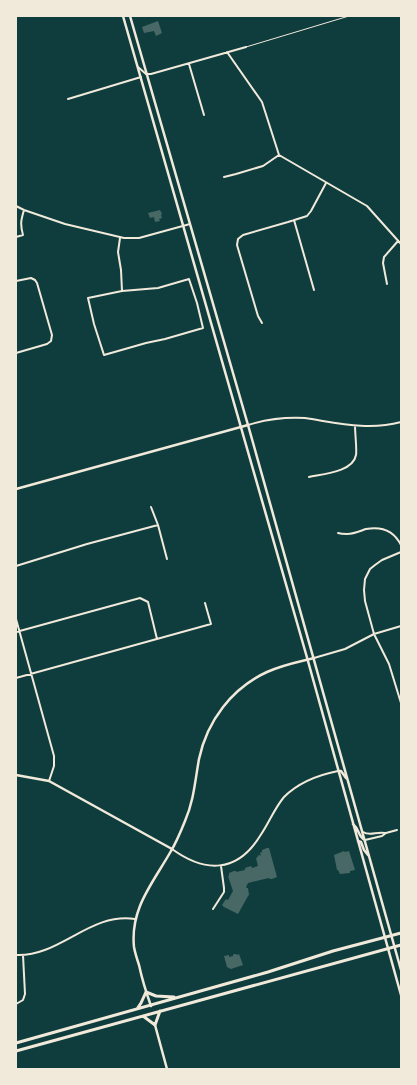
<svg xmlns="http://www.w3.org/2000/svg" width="417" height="1085" font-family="'PT Sans Narrow',sans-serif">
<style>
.building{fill:#486865}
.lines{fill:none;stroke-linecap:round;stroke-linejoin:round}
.service{stroke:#f1e9da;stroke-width:1}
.minor{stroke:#f1e9da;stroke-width:2}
.tertiary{stroke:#f1e9da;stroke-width:2.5}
.secondary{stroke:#f1e9da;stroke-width:2.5}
.trunk{stroke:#f1e9da;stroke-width:3}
</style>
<rect width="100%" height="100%" fill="#0f3d3e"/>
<path class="building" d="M158 21 162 33 156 36 154 31 144 33 142 27Z
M160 210 162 214 161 215 162 218 159 219 160 221 155 222 154 217 150 218 148 213Z
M267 848H269L277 877 272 879H270L269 878 248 883 246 887 247 888H248L249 895 248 896 238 914 224 907 222 905 226 899 228 900 233 891 228 876H229V873L234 871H236V872L245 870V868L251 866 252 868 258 866 256 858 258 857 257 856 260 855 261 856 260 853 262 852V850Z
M344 851 345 852 349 851 355 870 350 871V873L340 874 338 870H337L334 855Z
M234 954H236L237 955 239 954 243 965 231 969 227 967 224 956 229 955V957L233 956V955Z"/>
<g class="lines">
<path class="service" d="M246 47 349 16"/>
<path class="minor" d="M227 52 262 102 279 155 367 206 401 244
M189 64 204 115
M138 67 146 74H151L246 47
M68 99 141 77
M224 177 236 174 263 166 279 155
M16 206 24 210 65 224 124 238H139L190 224
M294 220 314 290
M16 237 23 235C20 224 21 220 24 210
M120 238 118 252 121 270 122 291
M189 279 197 303 203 328 165 339 146 343 104 355 94 324 88 298 122 291 158 288Z
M16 281 31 278 35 280 37 283 52 335 51 341 47 344 16 353
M387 284 383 263 384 257 398 241
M262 323 258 316 237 245 238 239 243 235 288 222 307 216 311 211 326 183
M248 425C267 419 286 417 305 418 338 423 368 431 401 422
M309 477C323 474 353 472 356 455 357 450 355 433 355 426
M151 507 158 525 167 559
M338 533C341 534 344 534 347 534 354 534 360 531 366 529 382 526 394 531 401 545
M401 552 382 560 375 565 370 569 365 579 364 590 365 601 374 634 389 664 401 703
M16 566 87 544 158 525
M16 619 54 756V766L49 781
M16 632 140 598 148 602 157 639
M314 658 345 649 374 634 401 626
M16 678 211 624 205 603
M363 832C371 837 376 831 385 833
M365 840 382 836 386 833 397 830
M172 849C205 873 237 873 260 836 269 823 274 809 284 797 299 782 318 775 338 771
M213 909 224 892V888L221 866
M16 955C60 957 90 912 135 919
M16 1004 23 1000 25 994 23 955"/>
<path class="tertiary" d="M16 489 248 425
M16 775 49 781 172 849
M151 1006C146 992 142 979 139 965 137 959 135 953 134 947 130 908 153 883 171 851 177 841 181 831 185 821 194 800 195 781 199 759 207 721 232 688 267 672 282 665 298 662 314 658
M155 1025 167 1069"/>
<path class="secondary" d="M123 16 306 654 401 995
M130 16 248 425 401 970
M338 771H341L346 778
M353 824C360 830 358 837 365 840
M358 841 361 842 364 850 368 855"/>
<path class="trunk" d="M137 1009 141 1003 146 992 156 996 174 997
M143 1016 155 1025 160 1011
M16 1043 268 972 333 951 401 933
M16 1051 401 945"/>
</g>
<rect width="417" height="1085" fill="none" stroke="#f1e9da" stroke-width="34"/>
</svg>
